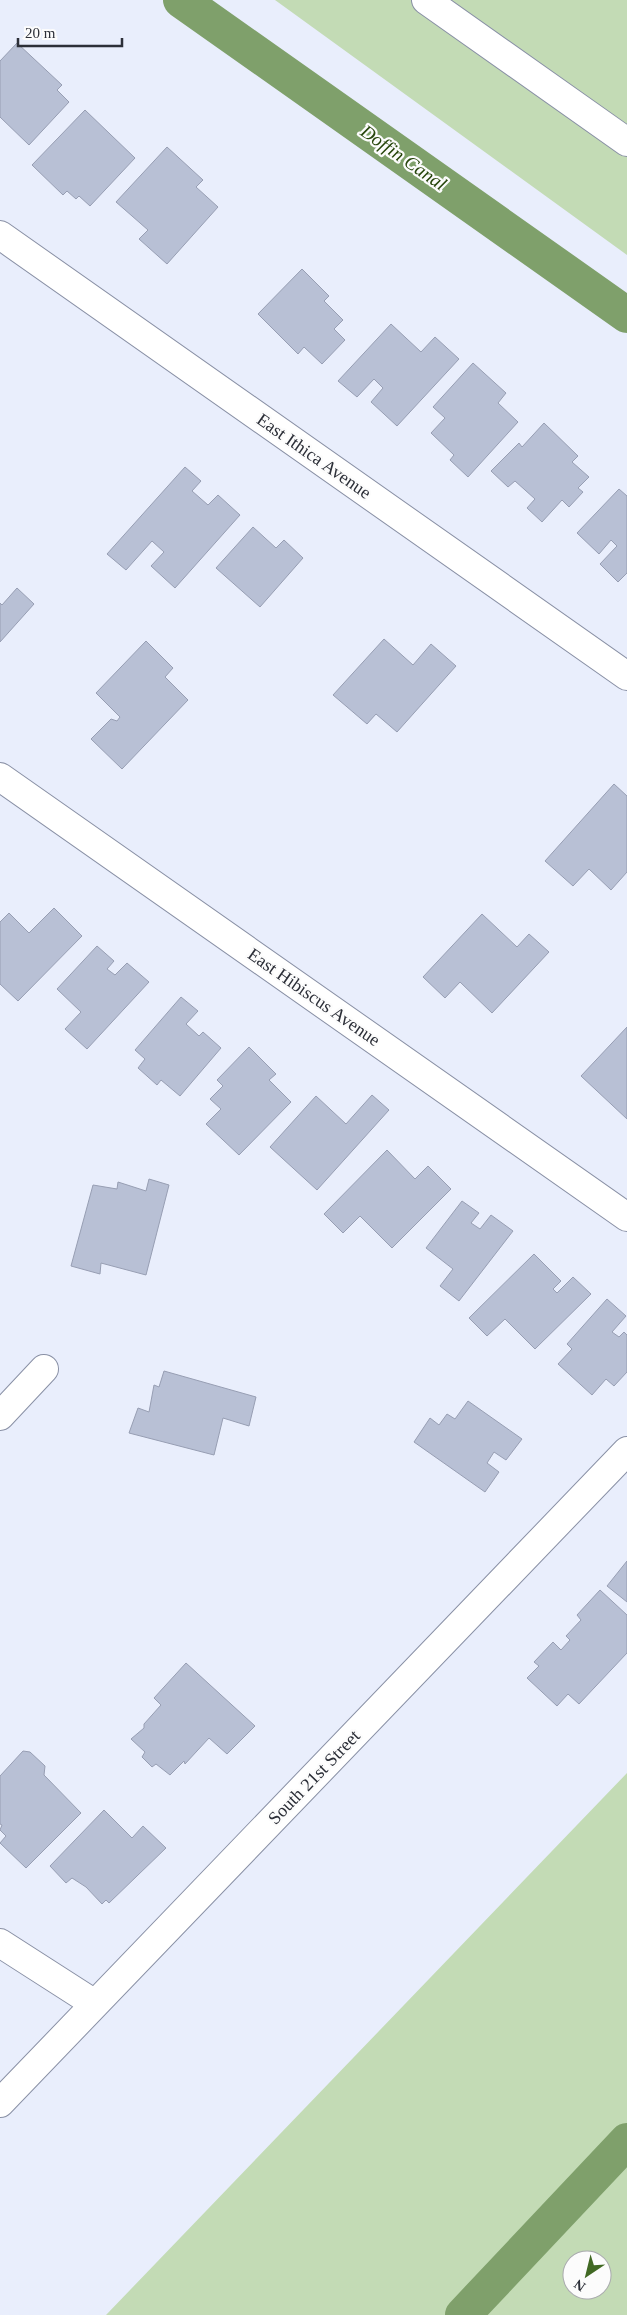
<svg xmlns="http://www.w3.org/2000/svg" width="627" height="2315" font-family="Georgia,serif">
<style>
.green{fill:#c3dbb5;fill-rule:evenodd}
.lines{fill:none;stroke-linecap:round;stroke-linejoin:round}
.canal{stroke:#7fa06b;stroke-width:36}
.building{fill:#b8c0d5;stroke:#979eb3}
.minor-casing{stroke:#8990a5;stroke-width:30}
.minor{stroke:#fff;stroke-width:28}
.labels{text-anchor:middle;stroke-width:4.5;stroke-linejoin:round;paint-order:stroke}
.street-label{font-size:18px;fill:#2c2f38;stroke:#fcfcfc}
.water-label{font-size:19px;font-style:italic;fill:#27460c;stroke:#fcfcfc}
</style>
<rect width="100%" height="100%" fill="#e9eefc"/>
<path class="green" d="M275 0H627V255Z
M627 1773V2315H106ZM572 2260H602V2290H572Z"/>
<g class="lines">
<path class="canal" d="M181 0 627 315
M463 2315 627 2141"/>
</g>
<path class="building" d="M17 43 62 85 57 90 69 102 29 145 0 117V61Z
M85 110 135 158 90 206 79 196 76 199 67 191 63 195 32 165Z
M167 147 203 180 196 187 218 207 167 264 139 239 148 230 116 202Z
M302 269 329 296 324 301 343 320 334 329 345 340 322 364 304 347 298 354 258 314Z
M391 324 421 352 435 337 459 359 397 426 371 402 383 388 374 379 357 397 338 381Z
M473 363 506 393 498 403 518 422 468 477 450 460 454 455 431 433 445 418 433 407Z
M544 423 578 456 572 462 589 477 578 488 583 492 569 507 562 500 542 522 527 508 535 499 515 481 508 487 491 471 519 443 522 447Z
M185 467 201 481 192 491 208 505 218 495 240 515 175 588 151 566 164 552 152 541 126 570 107 554Z
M619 489 627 496V573L618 582 600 564 617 546 611 540 599 554 577 533Z
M253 527 276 548 284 540 303 558 260 607 216 568Z
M17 588 34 604 0 642V603L2 605Z
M384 639 413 665 431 644 456 666 397 732 376 714 367 724 333 695Z
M146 641 173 668 165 677 188 700 122 769 91 739 111 719 117 721 120 717 96 693Z
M614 784 627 796V872L611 890 589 869 573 886 545 861Z
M54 908 82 936 18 1001 0 984V922L9 913 29 933Z
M482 914 517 947 529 934 549 952 492 1013 460 982 445 998 423 977Z
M97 946 114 961 107 969 115 975 127 963 149 982 87 1049 65 1029 81 1012 57 989Z
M181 997 198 1011 186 1024 199 1036 203 1032 221 1048 180 1096 161 1080 157 1085 138 1068 145 1059 135 1050Z
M627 1027V1119L581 1076Z
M249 1047 276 1074 269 1080 291 1102 239 1155 206 1124 221 1109 210 1099 223 1086 217 1080Z
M372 1095 389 1110 317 1190 270 1147 316 1096 346 1124Z
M387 1150 415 1179 428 1166 451 1189 392 1248 360 1216 343 1233 324 1214Z
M149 1179 169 1185 146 1275 101 1263 100 1274 71 1266 93 1185 117 1189 118 1182 146 1191Z
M462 1201 479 1213 471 1223 480 1229 491 1215 513 1231 459 1301 440 1286 453 1269 426 1248Z
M534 1254 561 1281 553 1289 557 1293 573 1277 591 1294 535 1349 505 1319 487 1336 469 1318Z
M607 1299 626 1316 612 1332 619 1337 624 1332 627 1335V1372L614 1386 606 1379 592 1395 558 1364 572 1349 567 1344Z
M164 1371 256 1397 249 1426 223 1418 214 1455 129 1433 138 1408 149 1412 154 1385 159 1387Z
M468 1401 522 1439 506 1460 494 1452 487 1463 499 1472 485 1492 414 1442 430 1418 439 1425 447 1414 455 1419Z
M627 1561V1602L607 1586Z
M600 1590 627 1615V1653L579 1704 568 1694 557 1706 527 1678 539 1666 534 1662 553 1642 561 1650 570 1640 566 1636 581 1620 577 1615Z
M186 1663 255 1726 227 1754 209 1738 185 1764 184 1761 170 1775 156 1764 152 1767 142 1757 145 1752 131 1739 144 1728V1724L161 1705 154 1698Z
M23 1751 30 1752 45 1766 44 1775 81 1813 26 1868 0 1843 6 1836 0 1830 2 1825 0 1824V1776Z
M104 1810 132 1838 143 1826 166 1848 109 1903 106 1900 102 1904 86 1887 72 1878 66 1883 50 1866Z"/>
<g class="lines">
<g class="minor-casing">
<path id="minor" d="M426 0 627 142
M0 235 627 676
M0 777 627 1217
M0 1416 44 1369
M0 1943 95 2004
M0 2103 627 1451"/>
</g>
<use href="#minor" class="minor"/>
</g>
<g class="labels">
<g class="street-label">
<text transform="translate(314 456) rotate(35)" y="6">East Ithica Avenue</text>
<text transform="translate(314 997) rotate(35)" y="6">East Hibiscus Avenue</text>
<text transform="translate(314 1777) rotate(-46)" y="6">South 21st Street</text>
</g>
<g class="water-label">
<text transform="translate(404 157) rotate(35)" y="7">Doffin Canal</text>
</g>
</g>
<g transform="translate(587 2275) rotate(215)"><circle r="24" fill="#fcfcfc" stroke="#a9aaae"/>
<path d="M0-4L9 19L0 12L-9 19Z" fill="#416924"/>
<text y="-8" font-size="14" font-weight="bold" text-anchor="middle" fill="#2c2f38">N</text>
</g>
<path d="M18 38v8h104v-8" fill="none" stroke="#2c2f38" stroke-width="2.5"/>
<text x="25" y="38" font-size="15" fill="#2c2f38" stroke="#fcfcfc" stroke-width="4" paint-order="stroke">20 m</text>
</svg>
